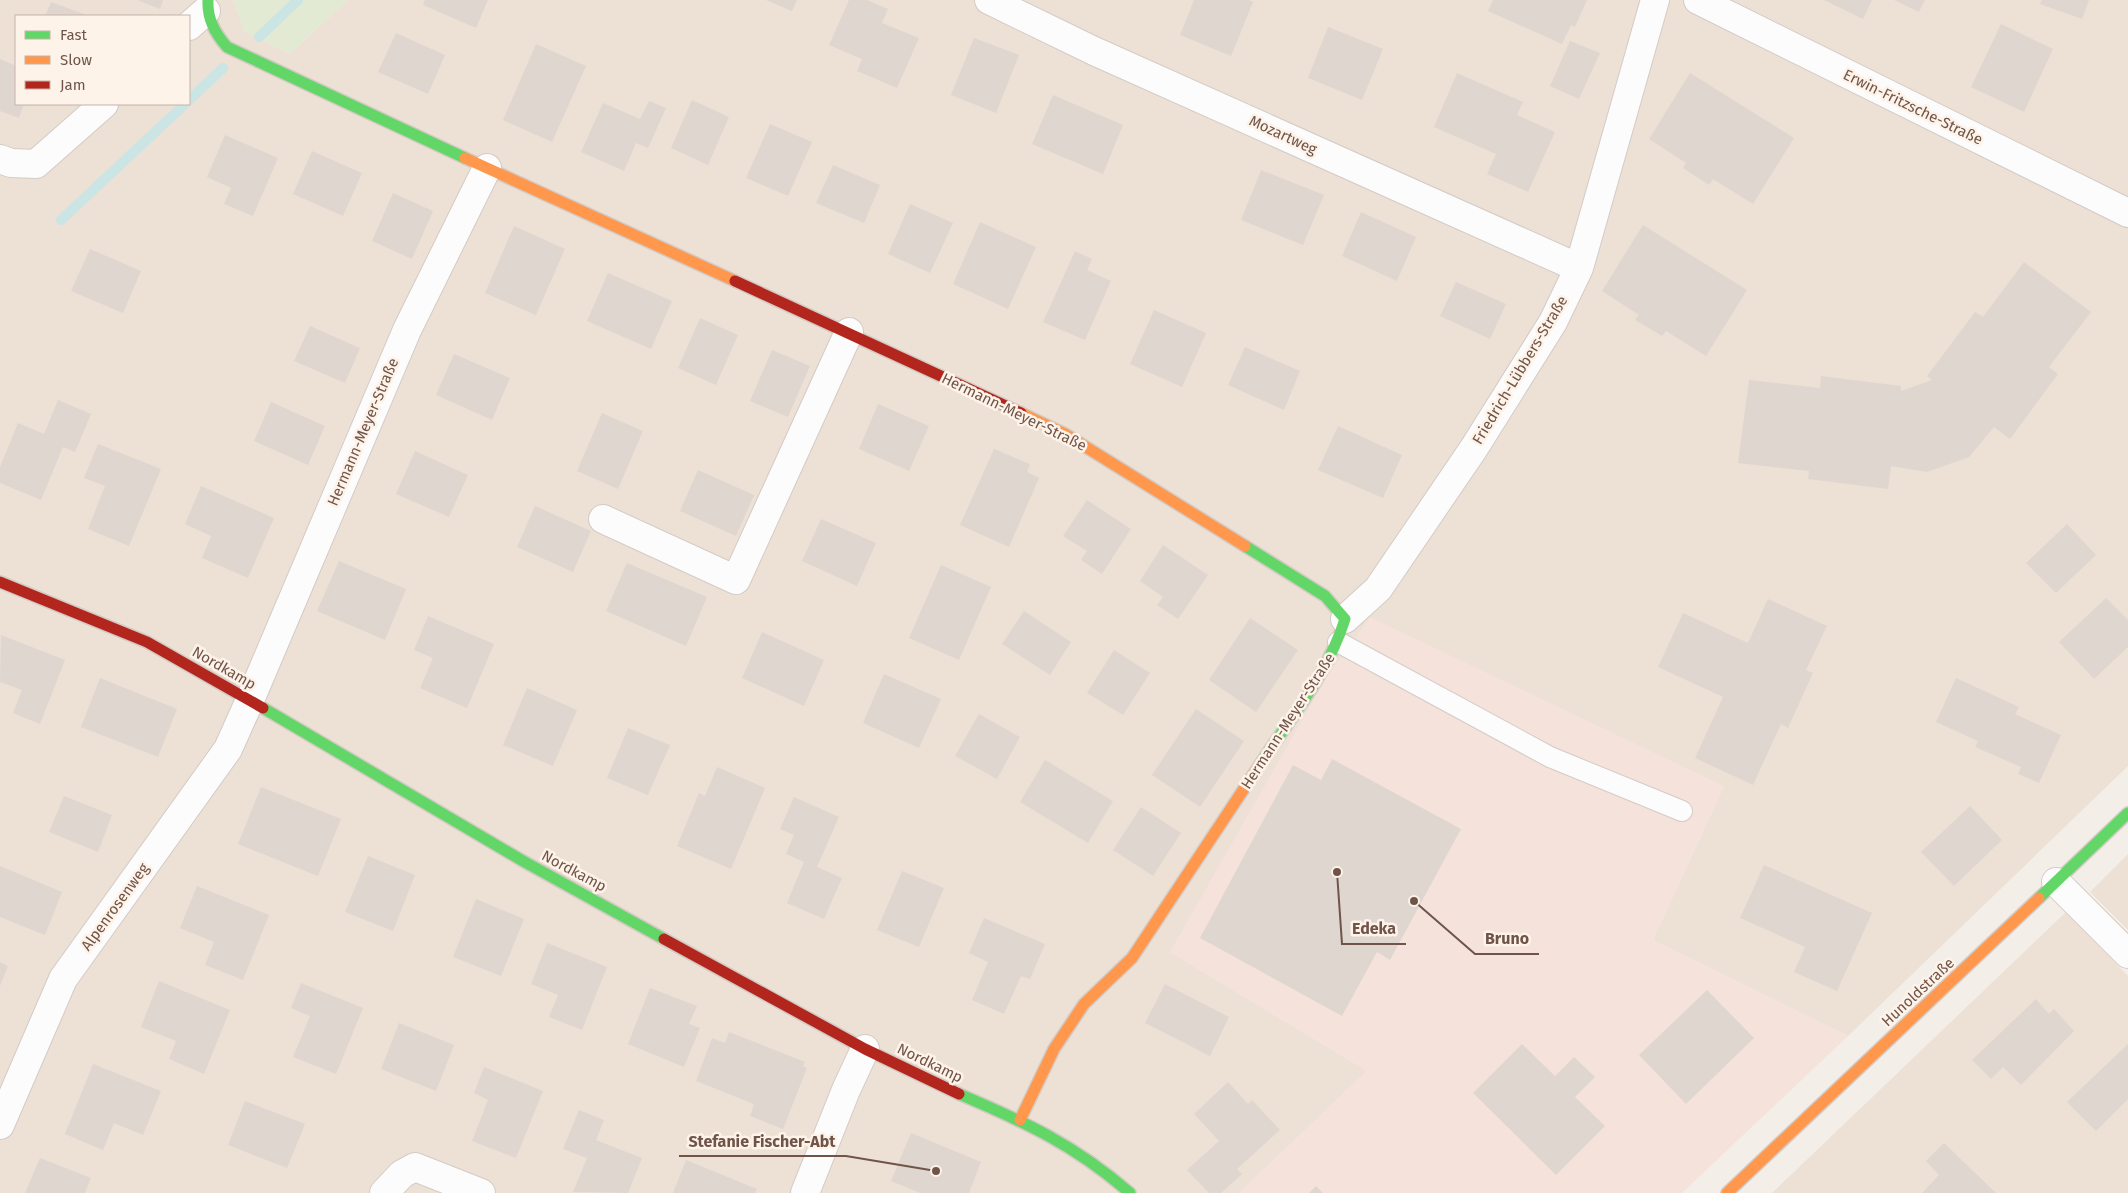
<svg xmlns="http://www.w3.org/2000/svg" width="2128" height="1193" font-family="'Fira Sans',sans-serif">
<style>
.residential{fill:#ede0d5;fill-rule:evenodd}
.commercial{fill:#f4e2db}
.green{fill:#e3ead3}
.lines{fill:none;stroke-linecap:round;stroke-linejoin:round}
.stream{stroke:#cae5e4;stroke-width:10}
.building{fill:#e0d6d0}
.lane-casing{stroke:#d3cbc6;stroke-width:22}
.street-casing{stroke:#d3cbc6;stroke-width:30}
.fast-casing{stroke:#d3cac4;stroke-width:14}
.slow-casing{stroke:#d3cac4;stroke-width:14}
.jam-casing{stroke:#d3cac4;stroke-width:14}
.lane{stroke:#fdfcfc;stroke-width:20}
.street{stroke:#fdfcfc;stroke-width:28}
.fast{stroke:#63d668;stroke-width:11}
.slow{stroke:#ff974d;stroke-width:11}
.jam{stroke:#b3261e;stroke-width:11}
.labels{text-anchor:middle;stroke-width:5;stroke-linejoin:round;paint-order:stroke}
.street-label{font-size:15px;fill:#70544a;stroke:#fef3e8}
.leader{fill:none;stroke:#70544a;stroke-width:2}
.callout-dot{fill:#70544a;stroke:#fef3e8;stroke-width:2}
.callout-label{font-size:16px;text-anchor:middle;font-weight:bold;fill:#70544a;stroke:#fef3e8;stroke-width:5;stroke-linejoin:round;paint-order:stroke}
</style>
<rect width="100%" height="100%" fill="#f4eee8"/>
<path class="residential" d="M0 0H233L245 31 289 54 348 0H2128V766L1848 1036 1653 940 1724 786 1170 952 1367 1071 1239 1193H0ZM16 16H189V104H16Z
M2128 854V930L2090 892Z
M2066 912 2128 976V1193H1772Z"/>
<path class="commercial" d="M1370 617 1724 786 1653 940 1848 1036 1682 1193H1239L1367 1071 1170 952 1326 678Z"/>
<path class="green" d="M233 0H348L289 54 245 31Z"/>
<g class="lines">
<path class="stream" d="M259 37 298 0
M189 100 223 68
M61 220 185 104"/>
</g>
<path class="building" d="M137 0H163L160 9Z
M425 0H488L476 28 423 5Z
M766 0H797L792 11Z
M849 0H867L888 9 882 23 919 38 897 88 857 71 862 59 829 45Z
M1194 0H1249L1253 2 1231 56 1180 35Z
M1493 0H1587L1575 27 1571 25 1562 44 1488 11Z
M1824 0H1872L1863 19Z
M1894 0H1925L1919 12Z
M2042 0H2089L2082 19 2040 4Z
M51 2 89 16H45Z
M2001 24 2053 49 2024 112 1971 87Z
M1328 27 1383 49 1362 100 1308 78Z
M396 33 445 55 428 94 378 72Z
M974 38 1019 55 996 113 951 95Z
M1570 41 1600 53 1579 99 1550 86Z
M536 44 586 66 552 142 503 120Z
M0 59 16 66V104H24L19 118 0 111Z
M1457 73 1523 102 1517 115 1555 132 1528 192 1487 174 1496 154 1434 127Z
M1690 73 1794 138 1753 204 1713 179 1709 185 1683 168 1686 163 1649 139Z
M1053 95 1123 125 1103 174 1032 144Z
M692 100 729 117 708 165 671 148Z
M649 101 666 108 648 148 636 143 624 171 581 152 603 103 640 119Z
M770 124 812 142 788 196 746 178Z
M225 135 278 158 253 216 224 204 231 188 207 177Z
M312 151 362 173 343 216 293 194Z
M833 165 880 185 864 223 816 203Z
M1261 170 1324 195 1303 245 1241 220Z
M393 193 433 211 412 259 372 241Z
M910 204 953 223 930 273 888 254Z
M1361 212 1416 237 1397 281 1342 256Z
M980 222 1036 247 1008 309 953 284Z
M1643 225 1747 290 1706 356 1666 331 1662 336 1635 320 1639 315 1602 291Z
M514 226 565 249 536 315 485 293Z
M90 249 141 271 123 313 71 291Z
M1075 251 1092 259 1087 270 1111 281 1085 340 1043 322Z
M2024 262 2091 312 2049 367 2058 374 2010 439 1994 427 1969 457 1927 472 1891 466 1888 489 1808 479 1809 471 1738 463 1749 380 1820 388 1821 376 1901 386V391L1932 380 1927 376 1975 312 1983 317Z
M608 273 672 301 651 349 587 321Z
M1456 282 1506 304 1490 339 1440 316Z
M1154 310 1206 333 1182 387 1130 364Z
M700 318 738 335 716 385 678 368Z
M310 326 360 348 345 383 294 361Z
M1245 347 1300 371 1284 410 1228 385Z
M772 350 810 366 788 417 750 401Z
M454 354 510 378 492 420 436 395Z
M58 400 91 414 75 452 63 447 41 500 0 483V467L18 423 44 434Z
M271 402 325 426 308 465 254 441Z
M878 404 929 426 909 471 859 449Z
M602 413 643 431 618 489 577 471Z
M1338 426 1402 455 1383 498 1318 470Z
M98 444 161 469 129 546 88 529 105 486 84 478Z
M994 449 1030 464 1027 472 1039 478 1009 547 960 525Z
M415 451 468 475 449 517 396 494Z
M698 470 754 495 736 536 680 511Z
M201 486 274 518 248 578 202 558 211 536 185 524Z
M1087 500 1131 529 1102 574 1081 560 1087 551 1063 536Z
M535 506 591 531 573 572 517 547Z
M821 519 876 543 857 586 802 561Z
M2067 524 2096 555 2056 593 2026 563Z
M1163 545 1208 575 1178 619 1157 605 1163 597 1140 581Z
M339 561 406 589 385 640 317 611Z
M627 563 707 597 686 646 606 611Z
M941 565 991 587 959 660 909 638Z
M2106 598 2128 620V647L2094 679 2059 642Z
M1768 599 1827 626 1806 670 1813 673 1788 728 1781 724 1753 785 1695 758 1723 697 1658 667 1683 613 1748 643Z
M1024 611 1071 642 1050 675 1002 644Z
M428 616 494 644 467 708 420 688 433 658 414 650Z
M1250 618 1298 650 1256 712 1209 680Z
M762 632 824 660 804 706 742 678Z
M1 635 65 660 40 724 13 713 22 690 0 682Z
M1114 650 1150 673 1123 715 1087 693Z
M884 674 941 699 919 748 863 723Z
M100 678 177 709 158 757 81 727Z
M1956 678 2019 707 2015 714 2061 735 2039 783 2018 774 2021 767 1975 747 1978 741 1936 722Z
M527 688 577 710 553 766 503 745Z
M1196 709 1244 741 1200 807 1152 775Z
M979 714 1020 737 997 779 955 756Z
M628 728 670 745 648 795 607 778Z
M1332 759 1461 829 1390 960 1377 952 1342 1016 1200 938 1293 765 1321 780Z
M1045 760 1113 801 1088 843 1020 802Z
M717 767 765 788 731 869 677 846 699 793 705 796Z
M261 787 341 819 318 876 238 844Z
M64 796 112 815 98 852 49 832Z
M794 797 839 817 817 867 842 878 824 919 787 903 804 862 786 854 794 835 780 829Z
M1970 806 2002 840 1954 886 1921 852Z
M1141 807 1181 833 1153 876 1113 850Z
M368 856 415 875 393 931 345 912Z
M1764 865 1872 913 1837 991 1794 972 1805 947 1740 918Z
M0 866 62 892 45 935 0 917Z
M902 871 944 888 919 947 877 930Z
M197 886 269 915 243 980 205 965 214 942 180 928Z
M476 899 524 919 501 976 453 957Z
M984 918 1045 944 1030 979 1021 976 1004 1014 972 1000 988 962 969 953Z
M547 943 607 967 582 1030 549 1017 558 995 531 984Z
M0 962 8 966 0 986Z
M159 981 230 1010 204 1074 169 1059 176 1041 141 1027Z
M301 983 363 1008 336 1074 293 1057 310 1016 291 1008Z
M1165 984 1229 1017 1210 1056 1145 1023Z
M650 988 697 1006 689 1024 700 1028 684 1067 628 1044Z
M1707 990 1754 1038 1686 1104 1639 1055Z
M2036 999 2049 1014 2054 1009 2074 1031 2021 1085 2003 1067 1991 1079 1972 1060Z
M399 1023 454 1045 436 1091 381 1069Z
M729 1032 805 1062 803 1066 807 1068 783 1129 750 1116 754 1104 696 1081 712 1038 725 1043Z
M1522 1044 1555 1076 1574 1057 1595 1077 1575 1097 1605 1126 1556 1175 1473 1093Z
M2128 1044V1099L2096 1131 2067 1102Z
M93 1064 161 1091 143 1135 114 1123 103 1150 65 1134Z
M484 1067 543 1091 516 1158 472 1141 488 1100 474 1093Z
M1228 1082 1248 1104 1252 1100 1280 1130 1237 1169 1242 1174 1221 1193H1209L1187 1170 1219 1141 1194 1114Z
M245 1101 305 1124 287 1168 228 1145Z
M579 1110 604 1120 596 1140 642 1158 628 1193 573 1192 587 1158 563 1149Z
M911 1133 981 1162 969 1193H920L891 1181Z
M1944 1143 1996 1193H1922L1939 1175 1926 1161Z
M40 1158 91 1178 85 1193H25Z
M686 1160 757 1189 755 1193H673Z
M1316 1186 1323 1193H1309Z"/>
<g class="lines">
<g class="lane-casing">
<path id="lane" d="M1338 642 1550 757 1682 811"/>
</g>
<g class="street-casing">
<path id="street" d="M989 0 1094 51 1579 268
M1698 0 2128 213
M189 26 206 11
M0 159 11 163 36 164 104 104
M603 519 736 580 849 332
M1345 619 1378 589 1474 448 1553 322 1579 268 1655 0
M2056 882 2128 954
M0 1125 63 979 228 749 250 700 407 330 487 168
M384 1193 402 1174 415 1167 481 1193
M805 1193 846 1090 865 1049"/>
</g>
<g class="fast-casing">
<path id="fast" d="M208 0C207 19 215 33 227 47L465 158
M1245 546 1325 596 1345 619C1329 671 1292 716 1263 760
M263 708 523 861 664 939
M2039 898 2128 813
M959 1094C1025 1122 1075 1145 1130 1193"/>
</g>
<g class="slow-casing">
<path id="slow" d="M465 158 735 281
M1021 413 1065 434 1245 546
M1020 1120 1054 1049 1084 1004 1132 958 1263 760
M1727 1193 2039 898"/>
</g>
<g class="jam-casing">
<path id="jam" d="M735 281 1021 413
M0 582 147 642 263 708
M664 939 865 1049 959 1094"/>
</g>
<use href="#lane" class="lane"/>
<use href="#street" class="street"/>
<use href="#fast" class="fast"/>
<use href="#slow" class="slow"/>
<use href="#jam" class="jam"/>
</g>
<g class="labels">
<g class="street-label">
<text transform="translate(1913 107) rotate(26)" y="5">Erwin-Fritzsche-Straße</text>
<text transform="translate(1283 135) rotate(25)" y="5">Mozartweg</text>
<text transform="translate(1520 370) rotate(-59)" y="5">Friedrich-Lübbers-Straße</text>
<text transform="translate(1014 412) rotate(26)" y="5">Hermann-Meyer-Straße</text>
<text transform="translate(363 432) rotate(-67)" y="5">Hermann-Meyer-Straße</text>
<text transform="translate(224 668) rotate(30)" y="5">Nordkamp</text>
<text transform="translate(1288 721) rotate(-57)" y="5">Hermann-Meyer-Straße</text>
<text transform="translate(574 871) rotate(28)" y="5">Nordkamp</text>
<text transform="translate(115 907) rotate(-54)" y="5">Alpenrosenweg</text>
<text transform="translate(1918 992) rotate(-43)" y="5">Hunoldstraße</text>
<text transform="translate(930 1063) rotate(26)" y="5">Nordkamp</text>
</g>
</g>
<path class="leader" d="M1337 872L1342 944H1406M1414 901L1475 954H1539M936 1171L846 1156H679"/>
<g class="callout-dot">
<circle cx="1337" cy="872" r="5"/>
<circle cx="1414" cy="901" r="5"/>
<circle cx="936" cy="1171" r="5"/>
</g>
<g class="callout-label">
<text x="1374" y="934">Edeka</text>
<text x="1507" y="944">Bruno</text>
<text x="762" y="1147">Stefanie Fischer-Abt</text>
</g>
<rect x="15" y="15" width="175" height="90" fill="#fef3e8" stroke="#c5b3a9"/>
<rect x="25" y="31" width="25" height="8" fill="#63d668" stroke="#c5b3a9"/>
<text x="60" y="40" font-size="15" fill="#70544a">Fast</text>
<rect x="25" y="56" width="25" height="8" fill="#ff974d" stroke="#c5b3a9"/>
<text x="60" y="65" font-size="15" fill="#70544a">Slow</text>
<rect x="25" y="81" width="25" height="8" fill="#b3261e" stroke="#c5b3a9"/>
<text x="60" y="90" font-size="15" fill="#70544a">Jam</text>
</svg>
